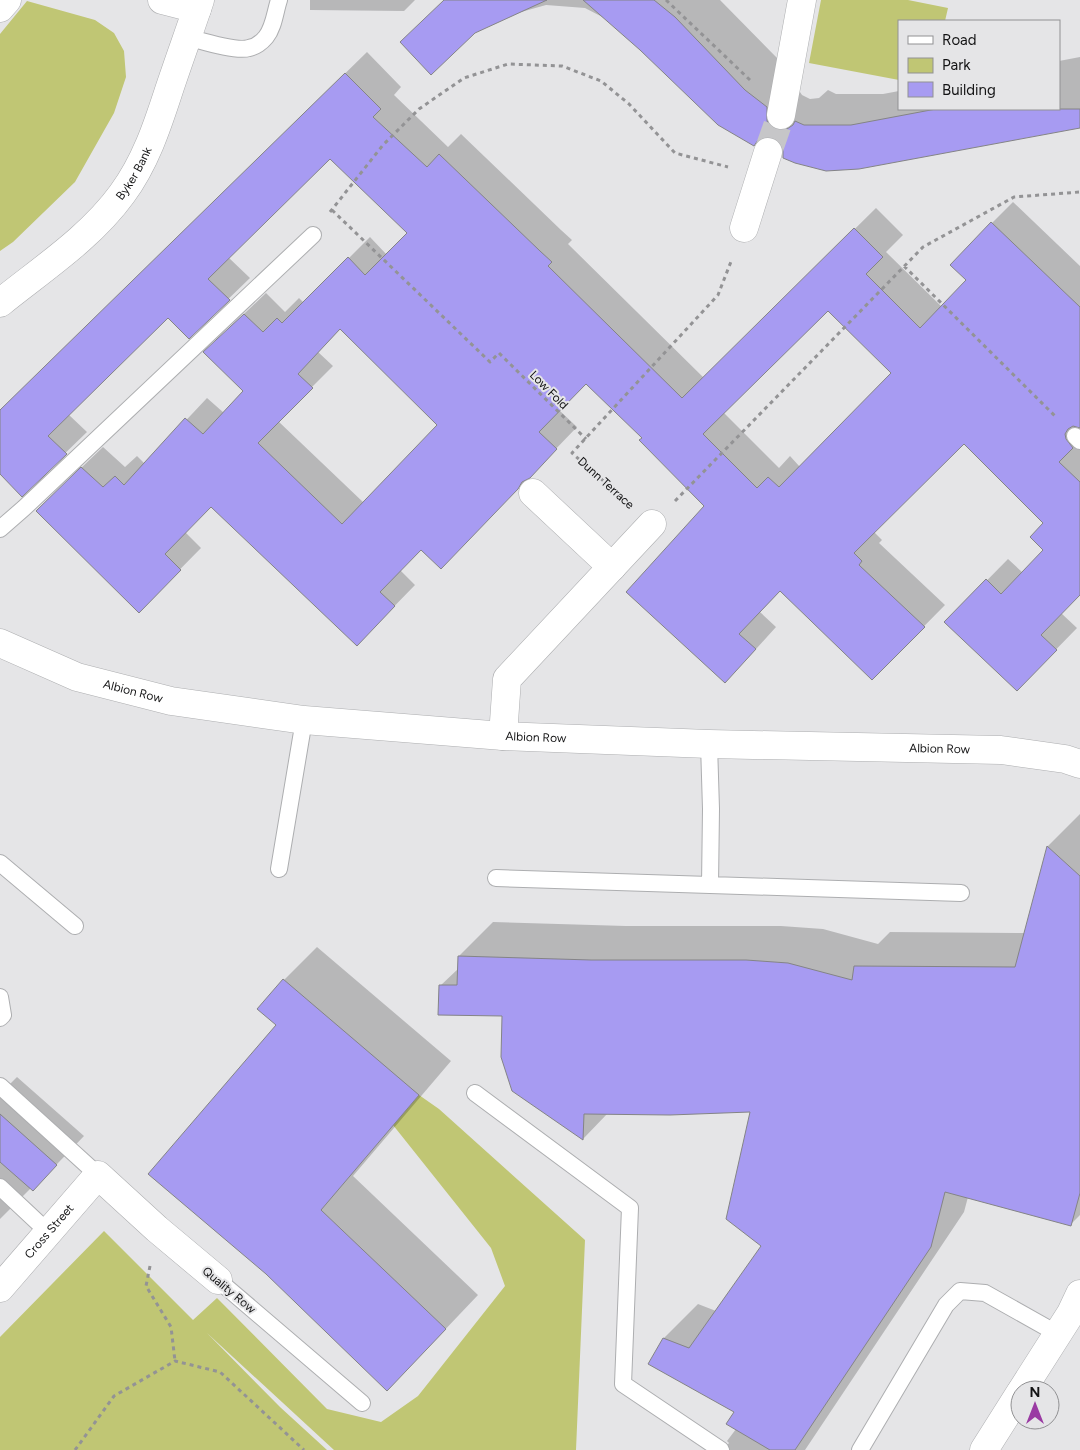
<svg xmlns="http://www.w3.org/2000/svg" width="1080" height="1450" font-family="Figtree,sans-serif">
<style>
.green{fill:#c0c674}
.shadow{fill:#0003;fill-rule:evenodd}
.building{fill:#a79bf2;stroke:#848486;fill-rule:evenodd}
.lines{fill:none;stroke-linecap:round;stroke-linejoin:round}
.street-tunnel{stroke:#c6c6c8;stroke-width:28;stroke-dasharray:28 14;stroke-linecap:butt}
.lane-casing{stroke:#adaeb0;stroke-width:18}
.street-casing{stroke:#adaeb0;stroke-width:29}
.secondary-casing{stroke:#adaeb0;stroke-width:29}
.path{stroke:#939395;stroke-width:3;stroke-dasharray:4 4;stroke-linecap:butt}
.lane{stroke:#fff;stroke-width:16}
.street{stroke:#fff;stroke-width:28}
.secondary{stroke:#fff;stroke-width:28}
.labels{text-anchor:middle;stroke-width:4;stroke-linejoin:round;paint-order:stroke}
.street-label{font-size:12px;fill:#141415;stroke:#e5e5e7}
</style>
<rect width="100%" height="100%" fill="#e5e5e7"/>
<path class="green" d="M821 0H908L948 8 945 21H899V80L809 63Z
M27 1 95 20 114 33 124 51 126 77 114 113 75 182 13 242 0 251V34Z
M419 1095 439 1109 585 1240 576 1450H334L207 1333 280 1407 327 1450H0V1337L104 1231 193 1320 217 1298 327 1409 381 1422 418 1396 505 1286 491 1248 393 1125Z"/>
<path class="shadow" d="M310 0H415L404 11 310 10Z
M445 0H720L777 58 798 75V89L802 95 810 99 819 98 828 90 836 94H883L899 91V109H1059V61L1080 57V126L784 148 780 140 610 21 585 8 546 5 514 14Z
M367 52 401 87 394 95 448 147 461 134 561 230 572 240 568 244 704 378 876 208 903 235 886 252 942 307 968 280 992 223 1013 202 1080 266V594L1061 613 1077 628 1038 668 946 622 1008 559 1023 573 1045 549V523L964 442 874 532 882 540 879 543 945 605 872 679 781 590 760 612 776 627 746 660 705 506 644 438 586 382 559 410 577 427 462 546 421 549 400 570 415 585 378 623 211 506 185 532 201 548 139 611 58 490 103 447 125 467 137 456 145 464 207 398 224 413 245 391 226 331 266 293 285 312 299 298 304 303 370 237 387 255 408 233 330 157 228 257 250 278 189 337 168 316 68 414 87 432 22 495 0 472V411ZM828 309 893 373 800 467 790 456 779 468 723 412ZM341 328 439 425 364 503 278 421 333 366 318 352Z
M1080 814V1215L1071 1224 968 1197 964 1212 805 1450H711L724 1449 729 1443 727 1441 736 1429V1411L664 1338 698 1304 716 1311 763 1245 751 1111 608 1113 583 1139 503 1015 440 986 459 968V956L493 922 626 926H781L823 929 878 944 890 932 1025 933 1048 846Z
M317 947 451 1061 353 1176 478 1295 420 1356 267 1273 277 1025 284 980Z
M17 1077 84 1136 33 1189 31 1188 0 1219V1094Z"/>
<path class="building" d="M444 0H547L475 33 431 75 400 42Z
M583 0H654L675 17 745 90 767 107V121L771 127 778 130 787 129 793 125 795 121 804 125H851L936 109H1080V128L859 169 826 171 795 163 783 158V148L779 141 773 137H764L758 140 754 146 718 125 640 50Z
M345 73 381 109 373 117 427 167 439 154 540 251 552 262 548 266 682 398 854 228 883 257 866 274 920 328 966 280 950 265 991 222 1080 307V428L1073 426 1068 429 1065 434 1066 439 1073 448 1059 462 1080 482V595L1041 635 1057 650 1017 691 944 622 986 579 1001 594 1043 550 1030 537 1043 523 964 444 854 553 862 561 859 565 925 627 872 680 780 591 739 634 756 649 725 683 626 592 704 506 639 440 642 438 586 384 539 432 557 449 530 478 522 482 518 489 441 569 421 550 380 592 395 606 357 646 211 507 165 554 181 570 139 613 36 511 81 467 103 487 115 476 124 485 185 418 203 434 243 391 203 352 244 314 263 332 277 318 282 323 348 257 365 275 407 233 330 159 208 279 230 300 189 339 168 318 48 436 67 454 22 497 0 474V410ZM828 311 891 373 779 487 768 477 757 488 703 434ZM340 329 437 425 342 524 258 443 313 388 298 374Z
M1047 846 1080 876V1193L1071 1226 945 1192 931 1247 795 1450H770L726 1424 734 1412 648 1364 663 1338 689 1348 761 1246 726 1219 750 1112 670 1115 584 1114 583 1140 512 1091 501 1057 502 1016 438 1015 439 985H457L458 956 591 960H746L788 963 852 980 854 966 1015 967Z
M283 979 419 1095 321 1210 446 1329 387 1391 266 1274 148 1174 276 1025 257 1009Z
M0 1114 57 1165 33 1191 0 1162Z"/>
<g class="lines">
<path class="street-tunnel" d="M768 152 781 115"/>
<g class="lane-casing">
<path id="lane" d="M187 37C202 41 236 52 249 48 255 47 262 42 266 37 274 27 275 12 279 0
M1075 436 1080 441
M0 529 24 508 313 235
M709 744 711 809 710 885
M0 863 75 926
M279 869 304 720
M496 878 961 893
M0 997 3 1015 0 1018
M0 1086 98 1175
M475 1093 630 1208 623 1384 721 1450
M0 1187 48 1232
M218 1280 362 1403
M860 1450 946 1305 960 1291 985 1293 1058 1334"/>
</g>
<g class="street-casing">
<g id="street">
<path d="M162 0 197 9"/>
<path d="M0 8 7 0"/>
<path d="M781 115 802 0"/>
<path d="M744 228 768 152"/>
<path d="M533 493 612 567"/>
<path d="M503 736 507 679 652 524"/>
<path id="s1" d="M0 1288 98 1175 157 1229 218 1280"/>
</g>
</g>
<g class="secondary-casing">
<g id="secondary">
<path id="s2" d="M0 303C42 269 90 238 122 194 145 163 157 127 169 90 179 60 190 30 200 0"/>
<path id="s3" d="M0 643 77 677 171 701 304 720 503 736 709 744 1001 750 1065 759 1080 764"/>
<path d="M1022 1390 1071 1313 1080 1294"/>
<path d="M984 1450 1020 1393"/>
</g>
</g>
<path class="path" d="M666 0 751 81
M332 210 490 362 499 353 586 439
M330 212 383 145 419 109 464 78 508 64 562 66 601 81 629 104 675 153 728 167
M904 266 1056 417
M675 501 923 247 1014 197 1080 192
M627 502 572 453 718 295 732 259
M150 1266 146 1286 171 1327 175 1361
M75 1450 114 1396 175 1361 220 1372 304 1450"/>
<use href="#lane" class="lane"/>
<use href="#street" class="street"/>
<use href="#secondary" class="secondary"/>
</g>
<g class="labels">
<g class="street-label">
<text dy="4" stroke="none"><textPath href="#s2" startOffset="188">Byker Bank</textPath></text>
<text transform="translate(549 390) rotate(45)" y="4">Low Fold</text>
<text transform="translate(606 483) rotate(42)" y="4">Dunn Terrace</text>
<text dy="4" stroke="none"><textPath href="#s3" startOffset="142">Albion Row</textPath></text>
<text dy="4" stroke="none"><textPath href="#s3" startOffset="548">Albion Row</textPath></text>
<text dy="4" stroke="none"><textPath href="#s3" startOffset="952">Albion Row</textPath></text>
<text dy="4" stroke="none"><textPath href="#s1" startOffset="75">Cross Street</textPath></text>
<text transform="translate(229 1290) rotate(40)" y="4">Quality Row</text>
</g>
</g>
<rect x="898" y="20" width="162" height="90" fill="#e5e5e7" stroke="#919193"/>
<rect x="908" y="36" width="25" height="8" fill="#ffffff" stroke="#919193"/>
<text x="942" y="45" font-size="15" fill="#141415">Road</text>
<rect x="908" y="58" width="25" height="15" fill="#c0c674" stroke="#919193"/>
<text x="942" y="70" font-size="15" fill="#141415">Park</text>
<rect x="908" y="82" width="25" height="15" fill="#a79bf2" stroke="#919193"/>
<text x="942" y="95" font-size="15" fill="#141415">Building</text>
<g transform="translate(1035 1405)"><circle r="24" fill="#e5e5e7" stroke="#919193"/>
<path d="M0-4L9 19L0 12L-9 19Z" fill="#9a3aa3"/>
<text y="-8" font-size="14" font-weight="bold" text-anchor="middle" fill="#141415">N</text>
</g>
</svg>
